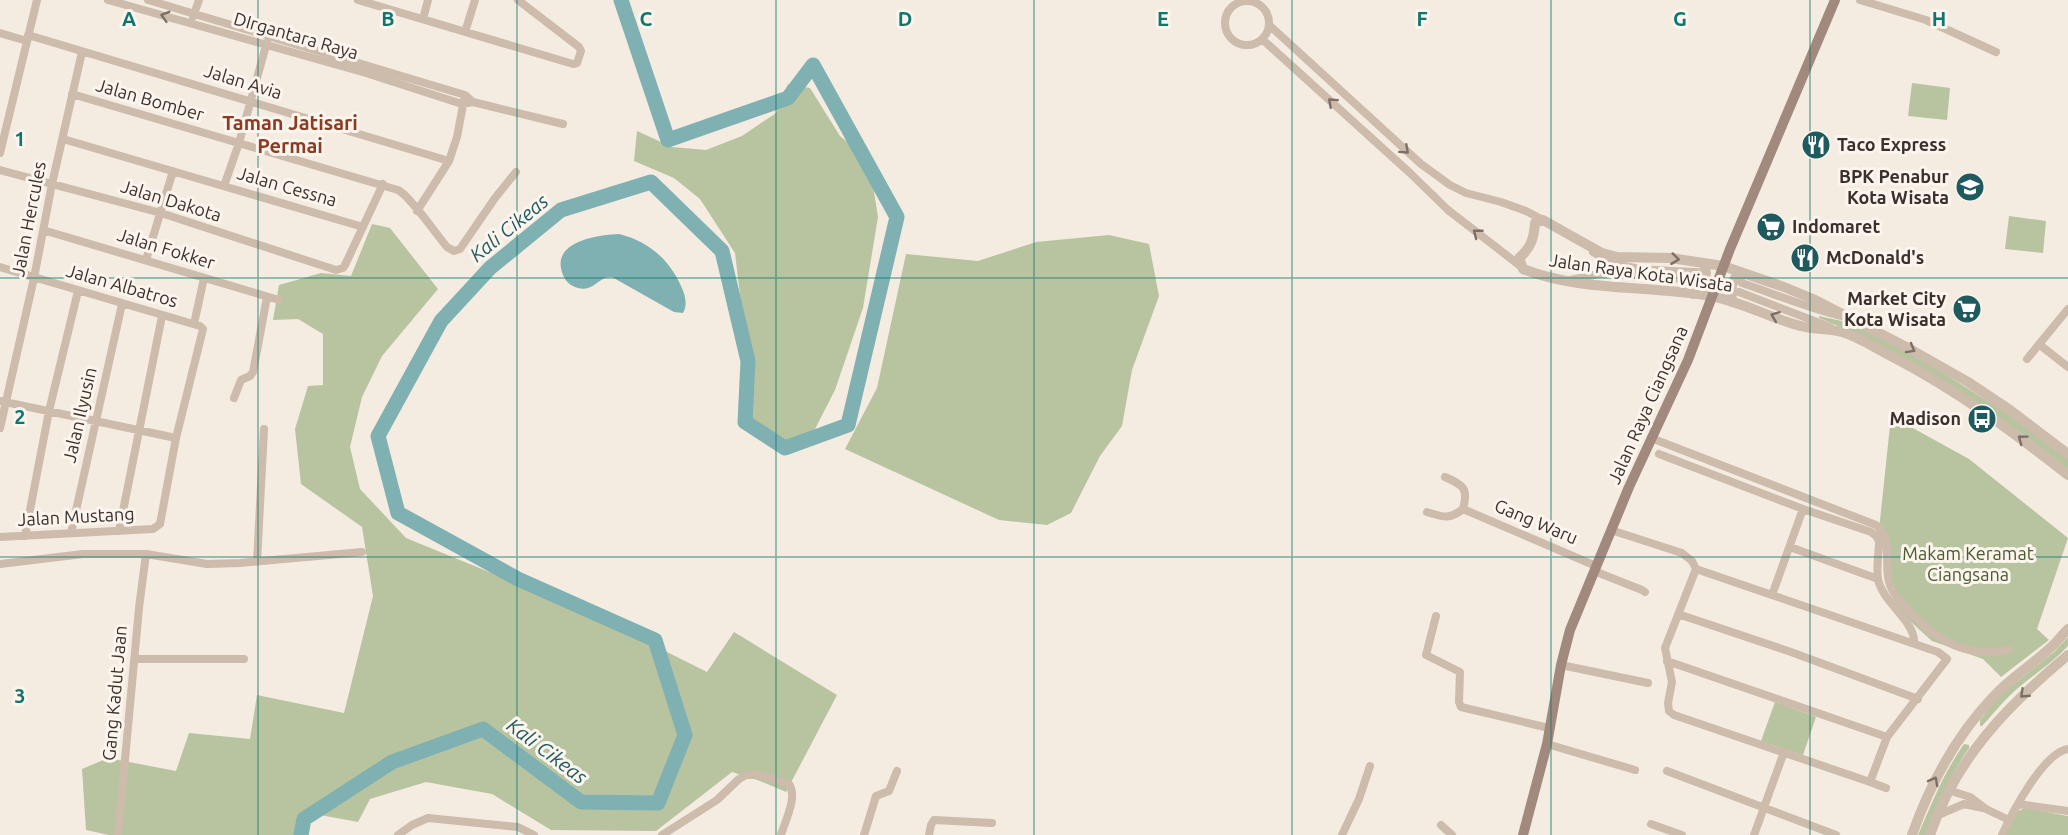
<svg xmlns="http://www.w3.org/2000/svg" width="2068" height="835" font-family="Ubuntu,sans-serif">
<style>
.green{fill:#b8c4a0}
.water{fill:#7fb0b2}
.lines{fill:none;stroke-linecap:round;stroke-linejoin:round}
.river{stroke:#7fb0b2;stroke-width:15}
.minor-tunnel{stroke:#cfc6bd;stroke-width:8;stroke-dasharray:8 4;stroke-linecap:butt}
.minor{stroke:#cdbbac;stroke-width:8}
.tertiary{stroke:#cdbbac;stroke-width:10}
.secondary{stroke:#a18a7d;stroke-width:10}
.oneway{stroke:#7d6f65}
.grid{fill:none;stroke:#0f766e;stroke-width:1.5;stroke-opacity:0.55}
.labels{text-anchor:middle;stroke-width:6;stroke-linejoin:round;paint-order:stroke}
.street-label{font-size:18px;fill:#3b302b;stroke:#fbf5ee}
.poi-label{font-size:18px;font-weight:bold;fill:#3b302b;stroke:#fbf5ee;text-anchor:start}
.park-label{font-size:18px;fill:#4a5a2e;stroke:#fbf5ee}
.neighbourhood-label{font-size:20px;font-weight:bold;fill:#8c3b22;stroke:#fbf5ee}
.water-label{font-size:20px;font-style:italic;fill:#1f5a5e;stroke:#fbf5ee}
.grid-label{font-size:20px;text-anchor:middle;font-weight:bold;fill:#0f766e;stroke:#fbf5ee;stroke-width:6;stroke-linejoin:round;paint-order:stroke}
</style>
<rect width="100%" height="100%" fill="#f4ebe1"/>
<path class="green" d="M1912 83 1950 88 1947 120 1908 116Z
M788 84 810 88 840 136 869 160 878 217 863 308 835 390 813 433 775 445 756 437 747 409 745 337 735 253 700 199 674 178 634 161 637 131 672 147 706 150 742 136 776 113Z
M2009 216 2046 221 2043 253 2005 249Z
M372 224 390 228 438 289 382 356 362 397 350 447 360 489 406 538 587 612 707 672 734 632 837 695 786 792 760 781 732 772 656 831 551 830 492 794 426 782 370 799 358 822 304 812 298 835H109L86 830 82 769 108 758 176 771 189 733 250 739 257 695 344 713 373 596 362 527 301 484 295 429 308 386 323 385V334L298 319 273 320 279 285 321 273 351 276Z
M1109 235 1149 244 1159 296 1132 370 1122 426 1100 456 1071 513 1047 525 999 520 845 449 877 388 906 254 978 261 1036 242Z
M1819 316 1851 323 1915 355 2008 414 2068 459V469C1992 408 1909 355 1819 318Z
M1891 416 1969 459 2068 538 2037 629 2049 640 2001 677 1983 659 1932 641 1901 613 1887 586 1885 542 1879 530Z
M2068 637V646C2053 662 2035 674 2018 688 2004 700 1994 713 1982 726H1980V720L1998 697 2054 652Z
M1775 702 1816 717 1803 755 1761 741Z
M1964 744 1969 745V748C1950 775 1938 805 1925 835H1918C1932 803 1944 772 1964 744Z
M2025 808 2068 816V835H2005L2018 811Z"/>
<path class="water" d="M619 234C648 241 669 259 681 286 685 294 688 305 683 313L674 312 612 277C598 276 595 292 578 288 570 286 564 280 562 272 552 241 598 235 619 234Z"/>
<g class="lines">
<path class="river" d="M301 835 304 819 392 762 483 729 581 802 658 803 685 735 655 640 518 579 398 513 378 436 441 321 490 268 561 210 651 182 722 251 748 361 745 422 785 448 848 425 897 217 813 65 788 98 668 140 621 0"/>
<path class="minor-tunnel" d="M1699 281 1736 291"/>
<path class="minor" d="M108 0 366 73 462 104 473 102 465 95 148 0
M358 0 573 64 577 63 581 51 579 47 518 0
M1860 0 1926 20 1996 52
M1225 23a22 22 0 1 1 44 0a22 22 0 1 1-44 0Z
M193 17 199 0
M423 19 428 0
M1269 25 1421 164 1450 185 1466 193 1501 202 1526 211 1543 220
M465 32 475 0
M0 33 27 41
M28 35 449 161
M1262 39 1410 173 1448 210 1523 268
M72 94 398 190C409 195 437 235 447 247L454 251 460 249 495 198 516 172
M473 102 563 124
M63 139 363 227
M0 153 37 0
M0 170 161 213 336 270 343 268 345 265 383 184
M224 186 239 143 267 42
M417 211 449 161 457 137 464 100
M43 230 279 300
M1593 252C1622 273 1662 270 1697 272
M146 260 173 171
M0 267 200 326 203 329 176 438 160 524 153 529 0 537
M1571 280 1598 274 1614 273 1696 280
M1742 283C1775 294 1807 308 1841 316
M1739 292 1830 327
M194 324 204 278
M2040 345 2068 367
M2027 359 2068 309
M234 398 241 380 250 376 253 372 267 297
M0 401 176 438
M0 428 34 278 52 184 82 52
M1651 438 1876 525C1893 538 1884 563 1889 582 1892 594 1902 603 1910 612 1938 642 1967 658 2009 650
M1659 454 1803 509
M1445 477C1463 485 1469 488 1463 509L1596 566
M1427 512C1443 517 1449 520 1463 509
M119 531 162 316
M1617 532 1682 553 1692 561 1696 569 1938 652 1947 659 1887 737 1870 782 1674 715 1669 711 1668 703 1672 682 1665 648 1696 569
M71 533 122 304
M25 536 49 411 78 291
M1790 547 1878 579
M257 562 264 429
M0 564 83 554H146L207 564 240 563 362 552
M1594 571 1642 590 1645 592
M1772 595 1803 509 1871 532 1876 536 1879 541C1879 553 1876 567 1878 579 1882 602 1916 622 1914 643
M1678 614 1791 652 1918 699
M1436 616 1426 655 1460 672 1459 702 1461 707 1549 728
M136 659H244
M1667 661 1887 737
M1561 665 1648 683
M1547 744 1635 770
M1667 771 1836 835
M1870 782 1886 788
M1948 790 1970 797 1986 809 2009 820
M2018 804 2068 811
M1936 816 1964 804 1983 808
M1651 824 1682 835
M1441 825 1452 835
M118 835 139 608 146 554
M398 835 412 825 428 818 518 827 534 835
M662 835 717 800 739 779 746 775H759L789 784C798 797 785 821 781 835
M864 835 876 796 889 791 897 771
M929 835 931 825 934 820 992 823
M1342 835 1359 799 1370 766
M1754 835 1784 752
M2002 835C2012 813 2043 753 2068 749"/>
<path class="tertiary" d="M1693 294C1703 287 1710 275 1703 263
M1732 302 1731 288 1735 278 1745 274
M2068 454 2010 410 1968 382 1910 349 1813 299 1784 287 1723 266 1671 258 1617 257 1602 253 1543 220 1535 223C1534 238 1531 248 1519 258L1523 269C1581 292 1650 285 1711 296 1742 302 1768 317 1797 325 1812 330 1828 328 1842 332 1859 337 1875 348 1891 356 1955 389 2012 431 2068 475
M1912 835C1930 784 1956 736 1993 697 2010 678 2031 666 2049 649 2056 643 2062 635 2068 629
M1930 835C1956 758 2007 706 2068 655"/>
<path class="secondary" d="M1523 835 1547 744 1561 665 1570 630 1629 487 1688 360 1730 249 1835 0"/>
</g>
<defs><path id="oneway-chevron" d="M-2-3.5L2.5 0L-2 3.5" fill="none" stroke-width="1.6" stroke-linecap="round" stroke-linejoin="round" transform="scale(1.5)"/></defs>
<g class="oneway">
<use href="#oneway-chevron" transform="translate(165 16) rotate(-164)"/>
<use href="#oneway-chevron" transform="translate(1332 102) rotate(-138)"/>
<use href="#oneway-chevron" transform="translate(1405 150) rotate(42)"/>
<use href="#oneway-chevron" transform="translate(1477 233) rotate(-142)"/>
<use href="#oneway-chevron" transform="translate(1675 259) rotate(7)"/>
<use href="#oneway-chevron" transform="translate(1775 316) rotate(-159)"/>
<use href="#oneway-chevron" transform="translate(1911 349) rotate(29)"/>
<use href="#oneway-chevron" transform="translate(2022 439) rotate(-143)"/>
<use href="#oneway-chevron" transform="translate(2024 694) rotate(137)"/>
<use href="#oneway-chevron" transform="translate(1934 781) rotate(-62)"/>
</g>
<path class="grid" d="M258 0V835M517 0V835M776 0V835M1034 0V835M1292 0V835M1551 0V835M1810 0V835M0 278H2068M0 557H2068"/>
<defs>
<g id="restaurant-disc" transform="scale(1.5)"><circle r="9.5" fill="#1f5a5e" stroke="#fbf5ee"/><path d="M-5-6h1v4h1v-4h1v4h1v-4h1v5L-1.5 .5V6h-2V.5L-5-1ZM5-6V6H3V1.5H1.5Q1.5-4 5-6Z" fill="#fff"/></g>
<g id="school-disc" transform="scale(1.5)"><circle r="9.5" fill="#1f5a5e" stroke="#fbf5ee"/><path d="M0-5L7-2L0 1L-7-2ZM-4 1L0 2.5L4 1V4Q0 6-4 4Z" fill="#fff"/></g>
<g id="supermarket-disc" transform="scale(1.5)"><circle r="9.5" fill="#1f5a5e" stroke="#fbf5ee"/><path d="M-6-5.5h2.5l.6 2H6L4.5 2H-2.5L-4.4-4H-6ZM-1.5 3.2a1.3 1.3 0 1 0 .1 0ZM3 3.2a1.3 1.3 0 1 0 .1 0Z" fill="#fff"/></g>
<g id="bus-disc" transform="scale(1.5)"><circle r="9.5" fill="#1f5a5e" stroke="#fbf5ee"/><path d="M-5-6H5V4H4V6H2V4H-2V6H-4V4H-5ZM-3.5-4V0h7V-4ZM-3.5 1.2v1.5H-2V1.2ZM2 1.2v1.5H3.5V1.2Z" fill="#fff"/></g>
</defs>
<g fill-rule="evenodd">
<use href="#restaurant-disc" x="1816" y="145"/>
<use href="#school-disc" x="1970" y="187"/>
<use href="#supermarket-disc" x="1771" y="227"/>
<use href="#restaurant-disc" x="1805" y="258"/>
<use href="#supermarket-disc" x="1967" y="309"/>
<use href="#bus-disc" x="1982" y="419"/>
</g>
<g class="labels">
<g class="street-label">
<text transform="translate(296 36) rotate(16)" y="6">DIrgantara Raya</text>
<text transform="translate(243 82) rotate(17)" y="6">Jalan Avia</text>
<text transform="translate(150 100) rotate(16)" y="6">Jalan Bomber</text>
<text transform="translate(287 187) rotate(16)" y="6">Jalan Cessna</text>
<text transform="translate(171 201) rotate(17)" y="6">Jalan Dakota</text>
<text transform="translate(29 219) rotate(-79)" y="6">Jalan Hercules</text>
<text transform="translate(166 249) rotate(17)" y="6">Jalan Fokker</text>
<text transform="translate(1641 273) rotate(8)" y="6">Jalan Raya Kota Wisata</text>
<text transform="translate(122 286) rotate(16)" y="6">Jalan Albatros</text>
<text transform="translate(1648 405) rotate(-66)" y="6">Jalan Raya Ciangsana</text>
<text transform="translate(80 415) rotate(-77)" y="6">Jalan Ilyusin</text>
<text transform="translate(76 517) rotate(-3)" y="6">Jalan Mustang</text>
<text transform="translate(1536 522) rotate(23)" y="6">Gang Waru</text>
<text transform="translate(115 693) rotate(-85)" y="6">Gang Kadut Jaan</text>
</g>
<g class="poi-label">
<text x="1837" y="151">Taco Express</text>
<text x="1949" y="183" text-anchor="end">BPK Penabur<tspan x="1949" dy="21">Kota Wisata</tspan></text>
<text x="1792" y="233">Indomaret</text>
<text x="1826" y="264">McDonald's</text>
<text x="1946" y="305" text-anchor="end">Market City<tspan x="1946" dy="21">Kota Wisata</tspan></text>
<text x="1961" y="425" text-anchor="end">Madison</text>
</g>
<g class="park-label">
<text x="1968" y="560">Makam Keramat<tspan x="1968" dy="21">Ciangsana</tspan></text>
</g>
<g class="neighbourhood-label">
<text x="290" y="130">Taman Jatisari<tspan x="290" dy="23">Permai</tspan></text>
</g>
<g class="water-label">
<text transform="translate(509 228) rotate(-39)" y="7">Kali Cikeas</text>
<text transform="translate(547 751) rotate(37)" y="7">Kali Cikeas</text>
</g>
</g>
<g class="grid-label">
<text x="129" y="26">A</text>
<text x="388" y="26">B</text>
<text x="646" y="26">C</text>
<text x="905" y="26">D</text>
<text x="1163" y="26">E</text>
<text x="1422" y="26">F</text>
<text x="1680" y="26">G</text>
<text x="1939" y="26">H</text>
<text x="20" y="146">1</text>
<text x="20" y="424">2</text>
<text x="20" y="703">3</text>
</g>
</svg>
